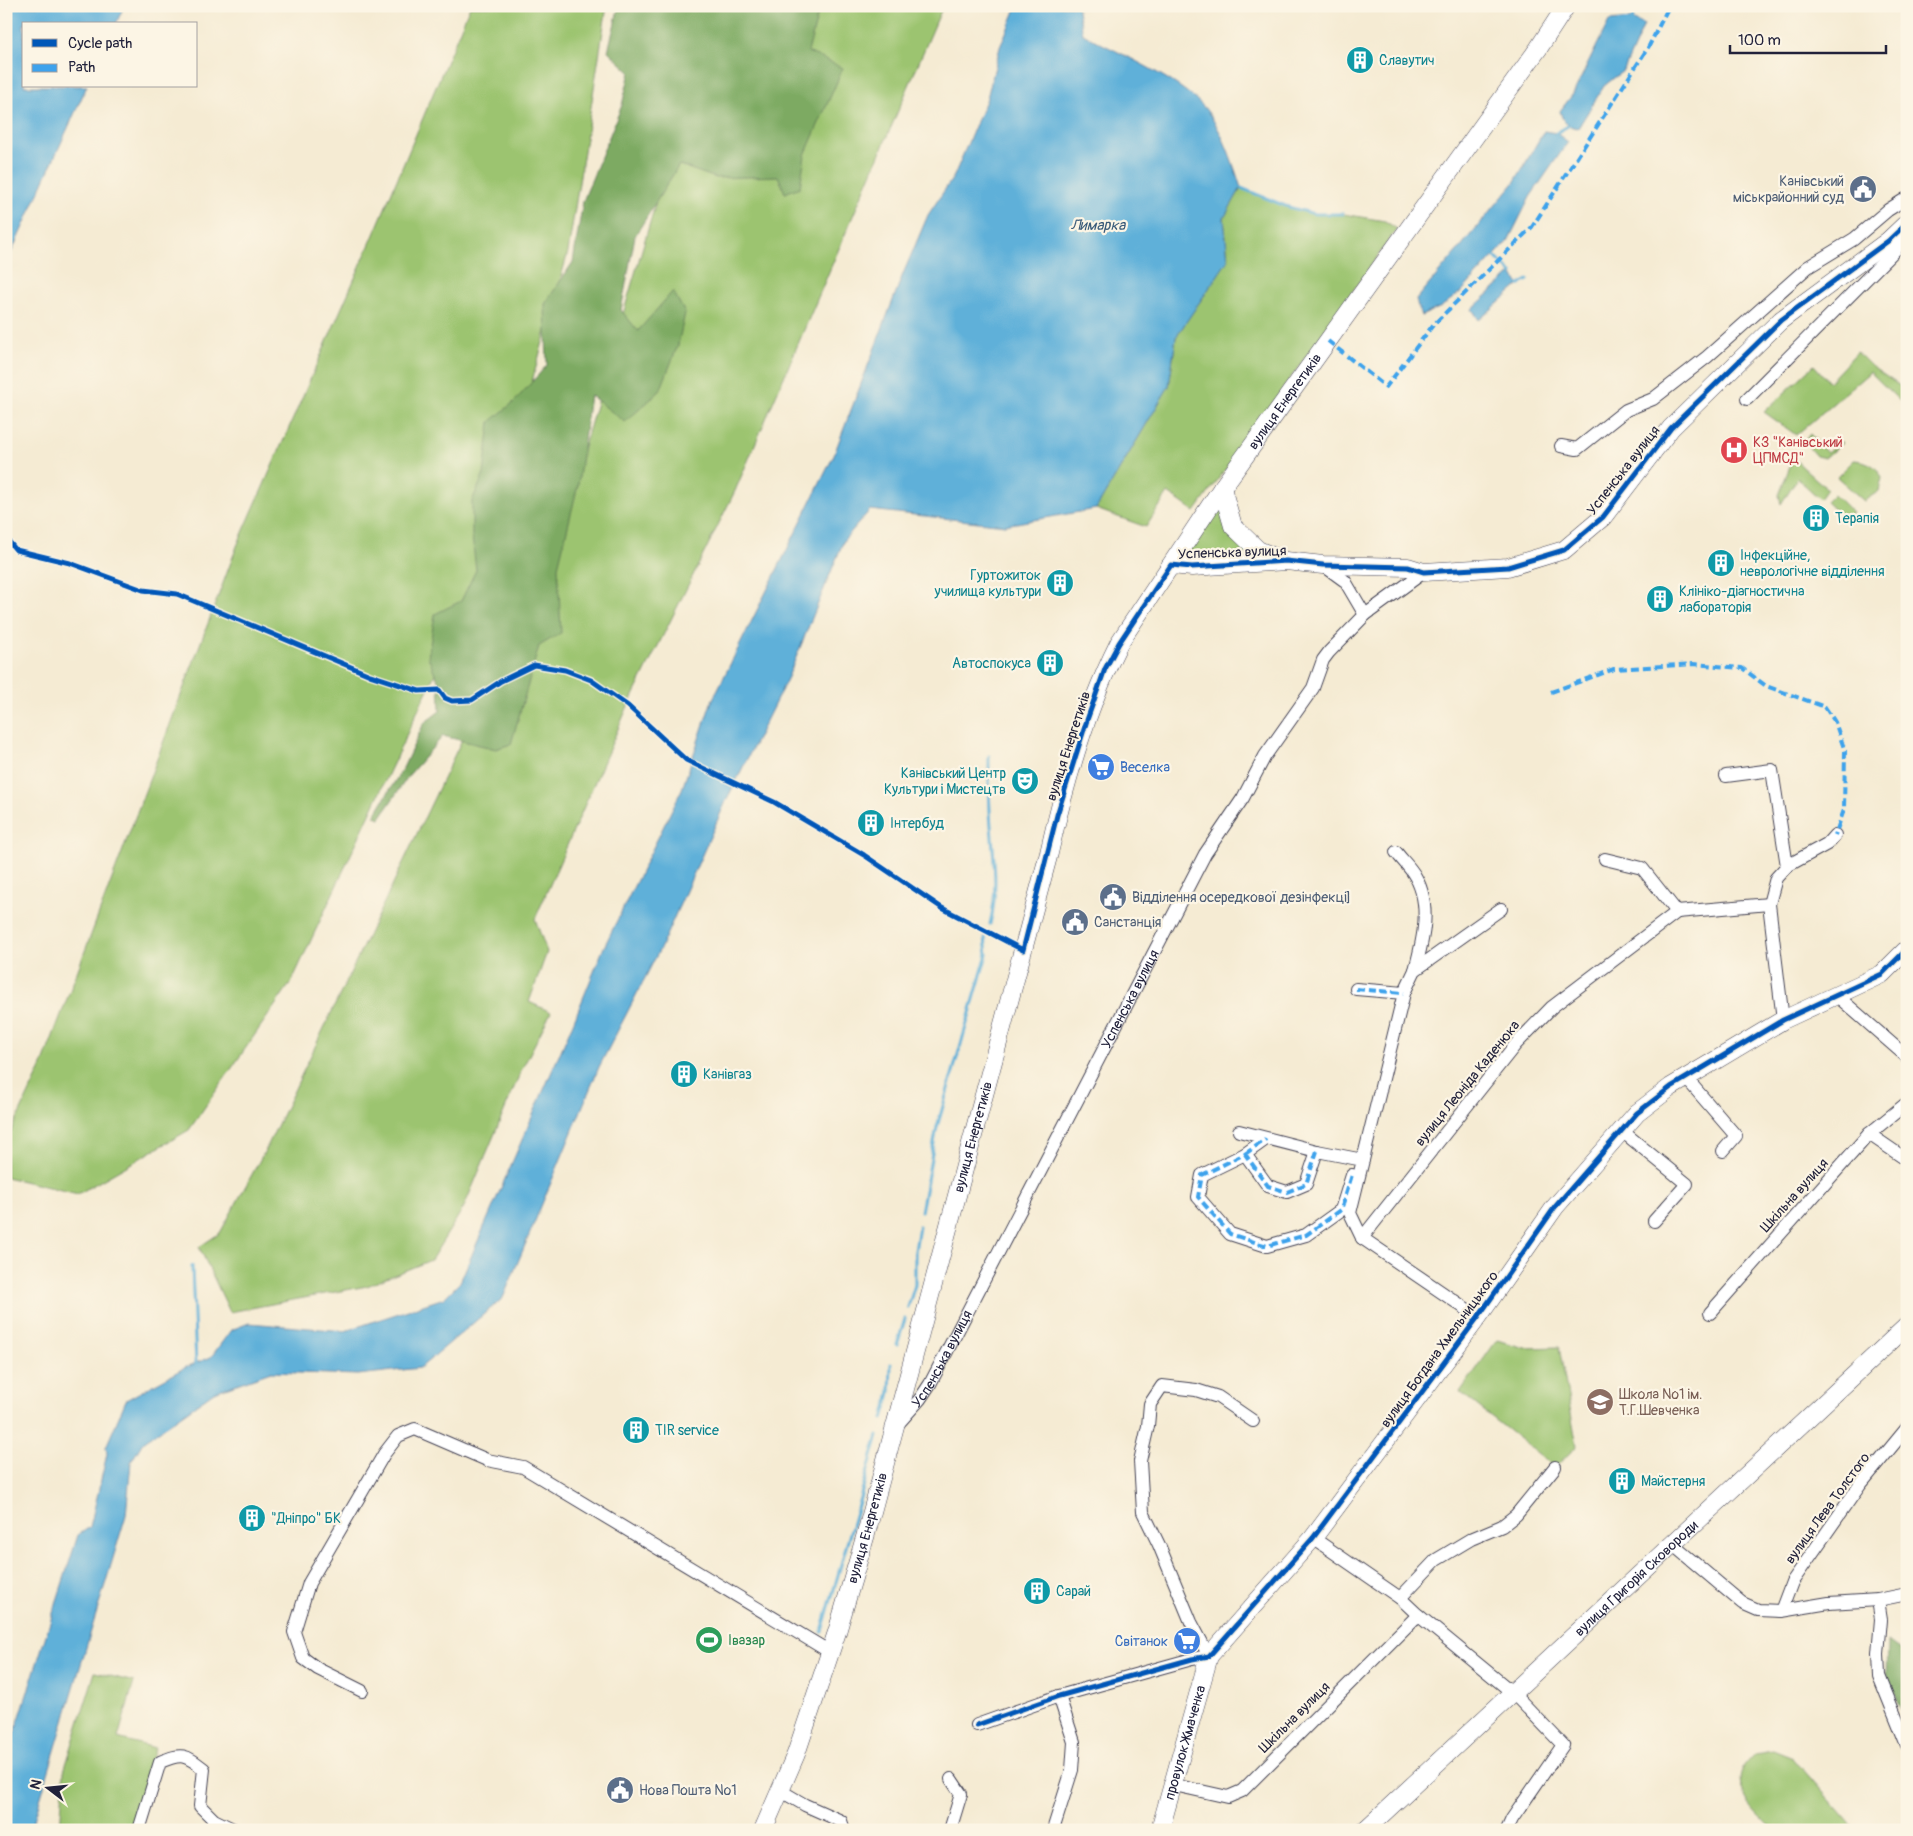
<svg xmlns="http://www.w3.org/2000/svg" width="1913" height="1836" font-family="Pangolin,sans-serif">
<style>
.green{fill:#9cc470;stroke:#5f7356}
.forest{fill:#7daa62;stroke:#50664e}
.water{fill:#5eb0d9;stroke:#40698a}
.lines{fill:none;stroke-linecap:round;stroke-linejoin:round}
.stream{stroke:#5eb0d9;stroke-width:3}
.street-casing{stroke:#424052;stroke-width:14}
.secondary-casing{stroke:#424052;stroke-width:19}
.street{stroke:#fff;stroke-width:12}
.secondary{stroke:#fff;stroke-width:18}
.quiet{stroke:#3ea2ec;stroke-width:4;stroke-dasharray:8 4;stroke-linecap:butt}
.cycleway-casing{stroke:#fcf5e5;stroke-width:8}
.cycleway{stroke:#0057b8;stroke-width:5}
.labels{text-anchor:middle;stroke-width:4.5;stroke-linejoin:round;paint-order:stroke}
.culture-label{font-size:14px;fill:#0d838f;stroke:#fcf5e5;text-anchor:start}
.service-label{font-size:14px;fill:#4e5e75;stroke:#fcf5e5;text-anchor:start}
.street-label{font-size:14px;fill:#22223b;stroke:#fcf5e5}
.health-label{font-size:14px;fill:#be3a42;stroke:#fcf5e5;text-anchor:start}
.shop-label{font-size:14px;fill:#366cbe;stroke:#fcf5e5;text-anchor:start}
.education-label{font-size:14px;fill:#785e54;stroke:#fcf5e5;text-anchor:start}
.leisure-label{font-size:14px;fill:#27864d;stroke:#fcf5e5;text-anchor:start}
.water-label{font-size:15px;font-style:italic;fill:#3a5b7a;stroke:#fcf5e5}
</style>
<rect width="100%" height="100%" fill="#fcf5e5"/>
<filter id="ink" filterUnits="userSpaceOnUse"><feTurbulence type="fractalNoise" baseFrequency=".02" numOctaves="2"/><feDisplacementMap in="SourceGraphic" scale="10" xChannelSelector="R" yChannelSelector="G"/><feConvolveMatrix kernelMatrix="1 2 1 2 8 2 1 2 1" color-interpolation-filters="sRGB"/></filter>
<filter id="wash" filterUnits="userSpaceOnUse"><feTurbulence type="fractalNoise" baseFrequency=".0096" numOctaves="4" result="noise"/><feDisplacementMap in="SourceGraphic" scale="20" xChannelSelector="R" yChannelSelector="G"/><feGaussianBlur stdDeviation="1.12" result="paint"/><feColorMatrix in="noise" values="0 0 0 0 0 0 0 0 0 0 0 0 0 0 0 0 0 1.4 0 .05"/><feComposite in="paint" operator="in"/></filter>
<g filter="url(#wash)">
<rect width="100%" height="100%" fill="#f5ebd3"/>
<path class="green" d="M470 6H607L568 252 474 590 292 981 189 1130 78 1194 6 1177V1142L41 1068 237 546 372 239Z
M704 6H943L735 491 628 706 535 919 547 952 529 1002 551 1012 521 1071 464 1207 431 1260 367 1286 230 1312 199 1247 220 1233 268 1145 555 545 664 175Z
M1241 188 1288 207 1314 214H1343L1385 221 1397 229 1195 512 1168 493 1146 527 1096 509 1169 386 1176 337 1228 260 1224 218Z
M1857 352 1872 367 1903 388 1907 387V408L1870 372 1796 435 1764 412 1814 365 1829 382Z
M1810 434 1827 453 1840 441 1842 443 1825 458 1816 456 1804 442Z
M1793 458 1827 489 1820 499 1797 478 1781 504 1779 495Z
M1854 460C1868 461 1877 466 1882 478L1879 491 1864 501 1837 477Z
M1834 494 1853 513 1845 520 1826 502Z
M1220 505 1256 554 1191 557 1190 548Z
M1497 1340 1525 1348 1559 1347 1577 1446 1555 1467 1460 1392Z
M95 1672 134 1682 118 1738 155 1748 131 1830H60L64 1771Z
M1773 1750 1793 1758 1856 1830H1774C1760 1815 1731 1793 1743 1768 1745 1763 1751 1758 1755 1753Z"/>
<path class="forest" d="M619 6H820L808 52 843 68 805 155 800 187 785 193 778 176 716 178 679 165 635 236 621 310 638 331 673 291 685 313 678 345 660 391 625 422 590 395 578 485 558 567 561 633 539 646 511 744 496 749 443 736 409 775 380 818 374 816 403 768 424 723 440 711 439 683 428 657 435 614 461 601 476 570 472 536V501L484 474 490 422 515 401 547 365 545 304 573 262 583 201 622 105 630 72 608 51Z
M1888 1641 1907 1655V1720L1887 1675Z"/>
<path class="water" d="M6 6H124L116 24H24V86H87L6 264Z
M1017 6H1077L1083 34C1118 53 1189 83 1210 115 1225 138 1233 163 1241 188L1224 218 1228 260 1176 337 1169 386 1096 509 1005 525 870 510 844 540 788 677 726 801 661 947 599 1067 503 1298 420 1368 358 1375 271 1372 214 1392 143 1442 131 1462 126 1515 31 1830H6V1760L78 1535 90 1527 107 1454 106 1447 126 1400 184 1368 211 1357 231 1330 249 1323 345 1331 444 1298 460 1282 573 1023 604 947 682 789 711 703 833 457 903 274 928 215 954 176 987 98 1000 47Z
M1632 19 1644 25 1624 70 1604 86 1578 128C1566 126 1563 122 1560 111L1573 94 1609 21Z
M1544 131 1556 133 1568 142 1530 197 1508 241 1462 291 1441 307 1421 316 1416 300 1514 183Z
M1512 273 1519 285 1479 320 1472 309Z"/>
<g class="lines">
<path class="stream" d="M1632 19 1637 6
M1556 133 1568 126
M1241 188 1288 207 1315 214H1343
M1494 256 1512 273
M1519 285 1528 280
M989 756C989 775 989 793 990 811 992 852 1000 883 990 924
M921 1212 937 1127 987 954 985 938
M192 1266 196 1365
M908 1307 915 1285V1251L919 1226
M897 1345 905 1319
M883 1419 890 1392 891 1364
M822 1631 878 1435"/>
</g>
</g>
<g filter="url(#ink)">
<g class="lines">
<g class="street-casing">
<g id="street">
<path d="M1747 399 1907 238"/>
<path d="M1561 446 1577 449 1626 410 1653 399 1707 357 1808 267 1854 239 1888 210 1907 198"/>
<path d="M1365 615 1424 572"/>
<path d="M1726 776 1772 770 1787 866"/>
<path d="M1396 852C1402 860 1410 867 1415 876 1432 905 1423 940 1415 970"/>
<path d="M1605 859 1642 868 1677 912"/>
<path d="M1677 912 1769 904"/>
<path d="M1356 989 1404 993"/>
<path d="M1836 995 1907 1057"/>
<path d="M1783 1020 1769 904 1776 878 1787 866 1827 844 1835 835"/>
<path d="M1686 1078 1736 1136 1723 1151"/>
<path d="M1239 1131 1317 1151 1363 1160 1350 1213 1362 1238"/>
<path d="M1622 1131 1687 1184 1654 1221"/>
<path d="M1869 1134 1907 1160"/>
<path d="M1317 1151 1306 1184 1287 1192 1268 1186 1245 1154 1202 1175 1198 1197 1230 1234 1267 1246 1306 1235 1341 1210 1352 1175"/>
<path d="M1245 1154 1266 1139"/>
<path d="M1363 1160 1404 993 1415 970 1501 909"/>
<path d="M1362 1238 1516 1044 1552 1007 1677 912"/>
<path d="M1362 1238 1478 1317"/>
<path d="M1710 1313 1869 1134 1907 1103"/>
<path id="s1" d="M896 1426 920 1399 930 1384 1205 854 1243 798 1265 756 1313 688 1323 660 1329 652 1365 615 1345 581 1323 565"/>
<path d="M1313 1538 1400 1598 1418 1615 1513 1693 1563 1745 1512 1819 1507 1830"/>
<path d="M1672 1544 1742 1603 1758 1610 1781 1611 1829 1603 1878 1600 1907 1594"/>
<path d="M1400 1598 1436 1560 1471 1539 1502 1526 1516 1515 1555 1467"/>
<path d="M1878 1600 1881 1619 1878 1654 1879 1676 1907 1745"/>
<path d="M1781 1611 1792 1582 1860 1485 1907 1428"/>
<path d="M362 1691 318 1669 303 1658 294 1632 309 1583 384 1454 398 1436 415 1429 487 1460 523 1467 830 1652"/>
<path d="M977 1725 1059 1696 1192 1659 1209 1656 1191 1622 1159 1545 1143 1512 1140 1461 1148 1426 1150 1404 1162 1386 1196 1390 1218 1397 1253 1421"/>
<path d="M1174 1785 1228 1797 1242 1791 1418 1615"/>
<path d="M781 1791 805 1805 841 1821 844 1830"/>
<path d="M139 1830 160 1762C182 1753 185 1754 204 1769L200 1806 214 1820 235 1830"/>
<path d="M950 1830 961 1794 951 1779"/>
<path d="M1053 1830 1072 1770 1074 1742 1059 1696"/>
</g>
</g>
<g class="secondary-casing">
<g id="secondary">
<path d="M1222 488 1233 526 1258 550 1279 559"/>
<path d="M1171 565 1192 567 1286 561 1323 565 1408 567 1424 572 1508 567 1564 550 1603 517 1671 428 1781 320 1888 241 1907 223"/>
<path id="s2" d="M763 1830 796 1754 837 1632 866 1534 1049 853C1065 782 1086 709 1119 643L1222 488 1538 49 1566 6"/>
<path id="s3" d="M1160 1830 1209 1656 1313 1538 1478 1317 1555 1207 1637 1113 1671 1087 1783 1020 1882 974 1907 949"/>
<path id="s4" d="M1365 1830 1907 1326"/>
</g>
</g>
<use href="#street" class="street"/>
<use href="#secondary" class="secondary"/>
<path class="quiet" d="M1328 341 1386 387 1433 325 1532 227 1649 46 1669 6
M1551 692 1614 669 1693 664 1742 668 1766 686 1825 707 1835 722 1845 751 1844 810 1835 835
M1356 989 1404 993
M1317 1151 1306 1184 1287 1192 1268 1186 1245 1154 1202 1175 1198 1197 1230 1234 1267 1246 1306 1235 1341 1210 1352 1175
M1245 1154 1266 1139"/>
<g class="cycleway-casing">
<path id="cycleway" d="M6 538 16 550 70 563 143 590 177 594 370 675 419 691 439 690 445 698 452 701 472 700 501 681 534 665 565 670 591 680 628 706 686 760 774 802 864 855 942 908 1023 950 1057 815 1087 720 1105 669 1119 643 1171 565 1192 567 1286 561 1323 565 1408 567 1424 572 1508 567 1564 550 1603 517 1671 428 1781 320 1888 241 1907 223
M977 1725 1059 1696 1192 1659 1209 1656 1313 1538 1478 1317 1555 1207 1637 1113 1671 1087 1783 1020 1882 974 1907 949"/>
</g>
<use href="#cycleway" class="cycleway"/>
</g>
</g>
<defs>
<g id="building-disc" transform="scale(1.4375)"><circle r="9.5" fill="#0f9aa8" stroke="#fcf5e5"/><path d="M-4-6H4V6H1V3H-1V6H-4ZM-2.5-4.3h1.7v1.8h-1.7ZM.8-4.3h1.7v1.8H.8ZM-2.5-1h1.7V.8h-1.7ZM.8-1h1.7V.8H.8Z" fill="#fff"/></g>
<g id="civic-disc" transform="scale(1.4375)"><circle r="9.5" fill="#5c6f8a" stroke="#fcf5e5"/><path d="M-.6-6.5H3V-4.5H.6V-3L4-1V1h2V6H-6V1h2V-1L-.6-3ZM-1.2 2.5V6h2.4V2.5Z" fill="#fff"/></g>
<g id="hospital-disc" transform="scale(1.4375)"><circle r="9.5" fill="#e0444e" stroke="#fcf5e5"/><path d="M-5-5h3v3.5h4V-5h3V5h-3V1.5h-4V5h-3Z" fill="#fff"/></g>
<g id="supermarket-disc" transform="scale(1.4375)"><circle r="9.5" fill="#3f7fe0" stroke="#fcf5e5"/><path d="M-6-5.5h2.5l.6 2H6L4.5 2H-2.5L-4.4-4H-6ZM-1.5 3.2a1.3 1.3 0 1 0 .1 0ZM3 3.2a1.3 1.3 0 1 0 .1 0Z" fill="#fff"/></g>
<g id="theatre-disc" transform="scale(1.4375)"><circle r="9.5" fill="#0f9aa8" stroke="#fcf5e5"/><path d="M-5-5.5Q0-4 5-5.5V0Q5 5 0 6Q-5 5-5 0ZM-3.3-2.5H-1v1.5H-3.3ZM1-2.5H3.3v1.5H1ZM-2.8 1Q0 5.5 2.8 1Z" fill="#fff"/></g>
<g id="school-disc" transform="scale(1.4375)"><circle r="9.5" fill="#8d6e63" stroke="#fcf5e5"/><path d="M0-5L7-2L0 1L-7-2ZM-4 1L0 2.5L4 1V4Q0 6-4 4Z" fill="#fff"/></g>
<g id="stadium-disc" transform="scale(1.4375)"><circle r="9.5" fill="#2e9e5b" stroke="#fcf5e5"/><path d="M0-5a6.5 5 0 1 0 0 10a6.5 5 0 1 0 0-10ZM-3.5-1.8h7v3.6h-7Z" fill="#fff"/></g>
</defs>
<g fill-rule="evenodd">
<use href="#building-disc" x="1360" y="60"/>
<use href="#civic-disc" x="1863" y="189"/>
<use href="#hospital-disc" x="1734" y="450"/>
<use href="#building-disc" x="1816" y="518"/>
<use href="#building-disc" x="1721" y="563"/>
<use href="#building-disc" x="1060" y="583"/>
<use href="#building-disc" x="1660" y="599"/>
<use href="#building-disc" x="1050" y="663"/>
<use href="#supermarket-disc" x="1101" y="767"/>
<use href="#theatre-disc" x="1025" y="781"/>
<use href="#building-disc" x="871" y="823"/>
<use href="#civic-disc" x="1113" y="897"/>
<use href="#civic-disc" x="1075" y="922"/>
<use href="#building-disc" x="684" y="1074"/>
<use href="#school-disc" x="1600" y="1402"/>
<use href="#building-disc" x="636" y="1430"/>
<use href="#building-disc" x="1622" y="1481"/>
<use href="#building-disc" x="252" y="1518"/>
<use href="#building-disc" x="1037" y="1591"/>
<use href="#stadium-disc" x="709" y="1640"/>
<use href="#supermarket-disc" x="1187" y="1641"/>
<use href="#civic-disc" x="620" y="1790"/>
</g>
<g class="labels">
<g class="culture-label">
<text x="1379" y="65">Славутич</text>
<text x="1835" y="523">Терапія</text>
<text x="1740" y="560">Інфекційне,<tspan x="1740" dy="16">неврологічне відділення</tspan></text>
<text x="1041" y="580" text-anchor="end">Гуртожиток<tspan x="1041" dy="16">училища культури</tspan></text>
<text x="1679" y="596">Клініко-діагностична<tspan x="1679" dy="16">лабораторія</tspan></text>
<text x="1031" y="668" text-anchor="end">Автоспокуса</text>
<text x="1006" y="778" text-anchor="end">Канівський Центр<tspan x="1006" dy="16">Культури і Мистецтв</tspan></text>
<text x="890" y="828">Інтербуд</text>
<text x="703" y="1079">Канівгаз</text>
<text x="655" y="1435">TIR service</text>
<text x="1641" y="1486">Майстерня</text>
<text x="271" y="1523">"Дніпро" БК</text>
<text x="1056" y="1596">Сарай</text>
</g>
<g class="service-label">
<text x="1844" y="186" text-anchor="end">Канівський<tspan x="1844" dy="16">міськрайонний суд</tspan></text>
<text x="1132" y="902">Відділення осередкової дезінфекці]</text>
<text x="1094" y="927">Санстанція</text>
<text x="639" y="1795">Нова Пошта №1</text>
</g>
<g class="street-label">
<text dy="5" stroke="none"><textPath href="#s2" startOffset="1534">вулиця Енергетиків</textPath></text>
<text transform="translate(1623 470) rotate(-52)" y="5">Успенська вулиця</text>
<text transform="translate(1232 552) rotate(-2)" y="5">Успенська вулиця</text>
<text transform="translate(1068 746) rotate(-72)" y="5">вулиця Енергетиків</text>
<text dy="5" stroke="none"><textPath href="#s1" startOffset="488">Успенська вулиця</textPath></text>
<text transform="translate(1467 1083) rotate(-51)" y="5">вулиця Леоніда Каденюка</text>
<text dy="5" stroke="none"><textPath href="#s2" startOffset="725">вулиця Енергетиків</textPath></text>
<text transform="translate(1794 1195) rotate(-48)" y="5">Шкільна вулиця</text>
<text transform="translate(1439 1349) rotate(-54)" y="5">вулиця Богдана Хмельницького</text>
<text dy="5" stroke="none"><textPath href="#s1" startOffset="82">Успенська вулиця</textPath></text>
<text transform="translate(1827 1508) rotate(-54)" y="5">вулиця Лева Толстого</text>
<text dy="5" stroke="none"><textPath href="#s2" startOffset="320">вулиця Енергетиків</textPath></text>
<text dy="5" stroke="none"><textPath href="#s4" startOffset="370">вулиця Григорія Сковороди</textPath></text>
<text transform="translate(1294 1717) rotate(-45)" y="5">Шкільна вулиця</text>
<text dy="5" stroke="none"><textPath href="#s3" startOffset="91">провулок Жмаченка</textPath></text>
</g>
<g class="health-label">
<text x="1753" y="447">КЗ "Канівський<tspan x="1753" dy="16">ЦПМСД"</tspan></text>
</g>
<g class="shop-label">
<text x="1120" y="772">Веселка</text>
<text x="1168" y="1646" text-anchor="end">Світанок</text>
</g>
<g class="education-label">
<text x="1619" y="1399">Школа №1 ім.<tspan x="1619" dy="16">Т.Г.Шевченка</tspan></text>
</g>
<g class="leisure-label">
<text x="728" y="1645">Івазар</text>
</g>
<g class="water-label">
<text x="1098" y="230">Лимарка</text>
</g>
</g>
<rect width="1913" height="1836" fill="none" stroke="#fcf5e5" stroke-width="25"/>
<rect x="22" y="22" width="175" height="65" fill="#fcf5e5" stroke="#a5a1a1"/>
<rect x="32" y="39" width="25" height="8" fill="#0057b8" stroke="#a5a1a1"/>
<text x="68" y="48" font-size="15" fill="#22223b">Cycle path</text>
<rect x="32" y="64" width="25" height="8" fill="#3ea2ec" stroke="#a5a1a1"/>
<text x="68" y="72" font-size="15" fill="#22223b">Path</text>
<g transform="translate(48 1788) rotate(286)" stroke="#fcf5e5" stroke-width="4" paint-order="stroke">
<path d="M0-4L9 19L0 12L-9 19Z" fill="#22223b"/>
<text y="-8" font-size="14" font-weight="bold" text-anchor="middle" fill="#22223b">N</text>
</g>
<path d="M1730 45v8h156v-8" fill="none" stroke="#22223b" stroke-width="2.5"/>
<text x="1738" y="45" font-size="15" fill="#22223b" stroke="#fcf5e5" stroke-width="4" paint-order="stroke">100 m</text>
</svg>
